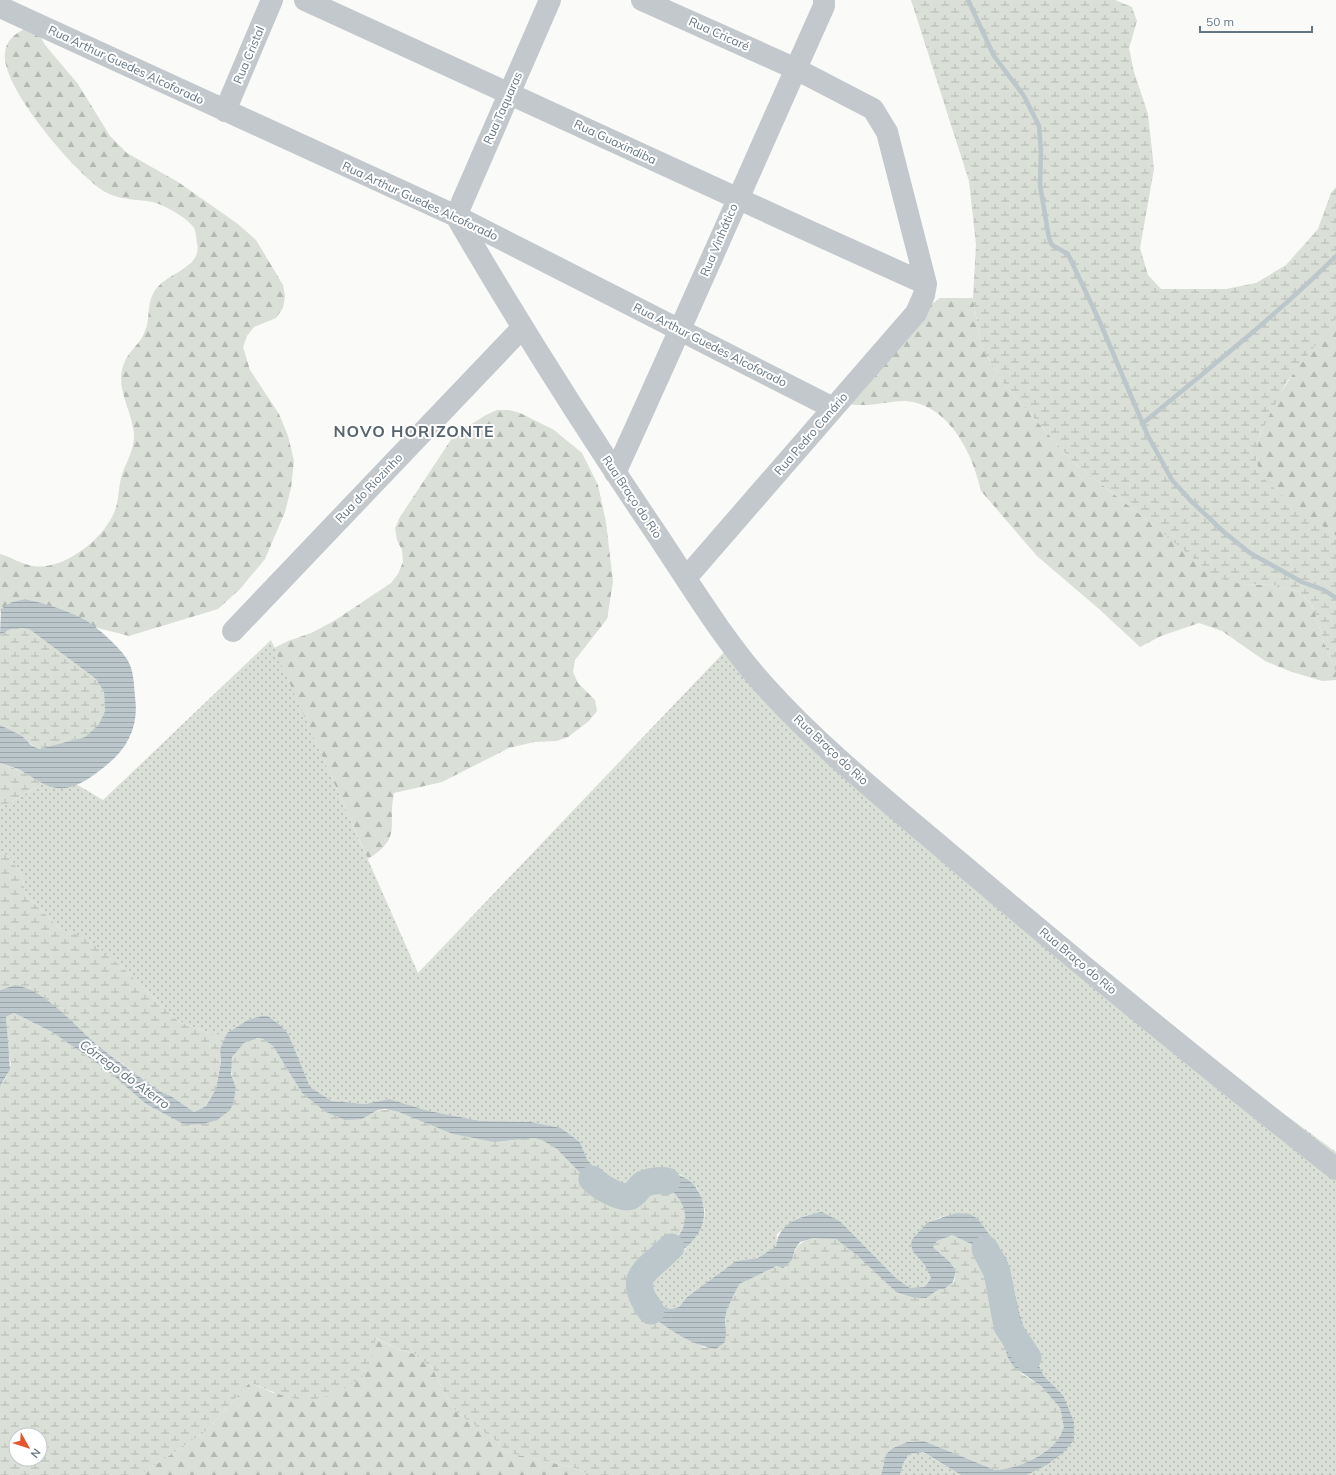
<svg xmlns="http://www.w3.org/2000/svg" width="1336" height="1475" font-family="Mulish,sans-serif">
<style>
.grass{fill:url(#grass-dots)}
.forest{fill:url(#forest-firs)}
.wetland{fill:url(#wetland-marsh);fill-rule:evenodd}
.water{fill:url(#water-rules)}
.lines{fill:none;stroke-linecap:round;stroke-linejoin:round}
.stream{stroke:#bbc7cb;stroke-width:4.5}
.river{stroke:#bbc7cb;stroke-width:27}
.minor{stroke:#c3c8cc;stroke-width:22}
.labels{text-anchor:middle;stroke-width:4;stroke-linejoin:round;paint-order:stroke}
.street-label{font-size:12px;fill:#657683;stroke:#fff}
.water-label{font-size:13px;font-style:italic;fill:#60757c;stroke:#fff}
.district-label{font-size:16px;font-weight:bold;letter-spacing:1px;fill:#57646e;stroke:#fff}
</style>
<defs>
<pattern id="grass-dots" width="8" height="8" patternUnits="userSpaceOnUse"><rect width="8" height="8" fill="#dadfd7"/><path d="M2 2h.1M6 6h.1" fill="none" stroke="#b4b9b4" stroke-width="1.8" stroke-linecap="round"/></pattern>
<pattern id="forest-firs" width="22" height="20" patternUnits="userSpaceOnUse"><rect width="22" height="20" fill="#dadfd7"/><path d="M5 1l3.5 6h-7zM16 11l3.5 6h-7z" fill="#b4b9b4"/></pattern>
<pattern id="wetland-marsh" width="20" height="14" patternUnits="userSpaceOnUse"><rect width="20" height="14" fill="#dadfd7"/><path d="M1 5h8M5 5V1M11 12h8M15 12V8" fill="none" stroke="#b4b9b4"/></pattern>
<pattern id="water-rules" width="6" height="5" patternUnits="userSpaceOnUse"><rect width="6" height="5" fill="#bbc7cb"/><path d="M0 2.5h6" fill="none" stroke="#9ca6aa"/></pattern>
</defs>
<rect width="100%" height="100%" fill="#fafaf8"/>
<path class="grass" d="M271 640 418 973 728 648 1103 981 1336 1152V1475H1027L1047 1465 1062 1454 1063 1395 1044 1376 1032 1352 1020 1315 1007 1259 970 1214C942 1213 931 1218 913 1238V1252L924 1264 931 1278 925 1287 910 1288 896 1278 841 1222 811 1214 798 1218 789 1224 777 1234 776 1246 758 1258 736 1261 687 1297 679 1307 671 1309 659 1306 646 1299 648 1285 666 1263 685 1250 704 1220 705 1210 697 1188 681 1175 672 1172 658 1174 624 1187 600 1175 587 1159 580 1142 561 1128 531 1122 481 1121 429 1111 389 1099 365 1104 332 1101 310 1087 280 1025 268 1016 238 1026 227 1033 214 1035 178 1021 121 966 87 939 60 929 26 895 22 875 10 858 0 850V808L44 783 64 788 76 784 103 800Z
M922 1452 961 1475H900L903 1464 909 1454Z"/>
<path class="forest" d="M26 28 39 34 45 45 78 84 110 136 127 153 178 182 238 224 256 240 283 285 285 296 283 308 276 318 254 327 247 336 243 347 250 370 279 414 288 436 294 461 291 488 285 512 265 559 240 589 218 609 129 636 94 627 83 618 37 602 25 599 12 602 0 612V554C11 557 21 564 33 566 62 571 101 541 113 515 119 504 118 490 121 478 125 463 135 450 134 434 132 409 112 385 126 359 131 349 141 343 145 331 150 320 147 305 153 294 163 272 203 270 197 243 196 238 196 231 194 228 188 218 163 204 152 202 136 199 121 200 107 193 78 177 0 86 5 53 6 40 15 34 26 28Z
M940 298H973L981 346 1002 382 1073 462 1156 527 1241 584 1275 585 1299 592 1313 606 1326 649 1336 672V680L1322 681 1289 671 1265 661 1222 631 1199 623 1161 636 1140 647 1099 609 1037 556 981 491C973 454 949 404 905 401 893 401 880 404 868 405 860 405 852 405 844 404L924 309Z
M1336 319V536C1321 525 1267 488 1260 475 1239 433 1311 350 1336 319Z
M497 410H509L520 413 554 430 582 453 598 485 606 522 613 582 607 619 575 660 573 672 578 683 595 700 597 711 589 721 568 737 557 741 534 742 509 748 442 782 394 793C387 827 403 837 368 859L274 648 288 641 311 633 334 621 391 583 398 574 403 562 402 550 397 540 395 528 400 517 454 435 486 415Z
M375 1338 400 1350 415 1354 433 1369 449 1403 459 1414 495 1440 506 1452 575 1468 590 1475H140L206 1431 250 1382 273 1393 367 1370Z"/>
<path class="wetland" d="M911 0H1115L1132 7 1137 21 1129 48 1134 72 1148 114 1154 169 1140 248 1148 275 1161 289H1226L1256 283 1286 265 1318 229 1331 193 1336 187V319L1286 383 1260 434 1256 459 1261 476 1279 493 1336 536V672L1326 649 1313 606 1299 592 1275 585 1241 584 1217 578 1156 527 1073 462 1002 382 981 346 973 298 976 245 969 181Z
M16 627 29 629 96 679 104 692 105 711 99 724 85 737 39 749 0 725V636L5 631Z
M0 763 19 770 44 783 0 808Z
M0 850 10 858 22 875 26 895 60 929 87 938 121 966 178 1021 214 1035 227 1033 220 1049 221 1060 216 1089 206 1106 194 1112 171 1096 161 1092 97 1045 55 1008 29 989 15 985 0 990Z
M14 1013 52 1032 108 1071 146 1104 185 1125 235 1085C232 1077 229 1067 232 1057 234 1048 252 1036 262 1039 266 1040 269 1043 273 1046L302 1093 324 1111 362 1119C369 1115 376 1110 384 1110 405 1109 432 1127 453 1133 465 1137 479 1139 491 1141 508 1144 527 1134 543 1140 561 1147 589 1183 606 1197L628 1196 648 1187 669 1188C702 1220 681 1232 656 1257 650 1262 646 1270 641 1276L643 1307 665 1326 705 1348 726 1331C724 1317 728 1295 739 1284 741 1281 785 1263 792 1260 795 1247 798 1243 811 1239 816 1237 830 1237 836 1239 850 1244 884 1281 896 1292L939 1289 954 1282 956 1271 950 1262 933 1247 937 1241 952 1235 971 1244 1004 1293 1010 1336 1005 1345 1022 1374 1042 1387 1060 1408 1064 1427C1062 1432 1059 1439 1055 1443 1041 1458 1016 1469 995 1470L924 1441 907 1442 893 1448 886 1454 881 1475H590L575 1468 506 1452 495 1440 459 1414 449 1403 433 1369 415 1354 400 1350 376 1338C372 1348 372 1362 367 1371 362 1379 353 1383 345 1388 309 1409 285 1398 250 1382L206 1431 140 1475H0V1087L5 1080 11 1064 8 1052 6 1017ZM16 1435H40V1459H16Z"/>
<path class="water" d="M25 599C44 603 65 610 82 618 94 624 122 649 128 661 134 671 134 686 135 697 139 724 129 746 109 763 97 773 80 787 64 788 48 790 33 777 20 770 14 767 6 765 0 763V725L22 736 31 745 39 749 85 737 99 724 105 711 104 692 96 679 29 629C17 627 9 627 0 636L1 609 12 602Z
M15 985C44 989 74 1025 96 1044 117 1061 139 1076 161 1092L171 1096 194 1112 206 1106 216 1089 221 1061 220 1049 227 1033 248 1020 262 1016H268L280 1025 288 1034 310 1087 332 1101 365 1104 389 1099 429 1111 481 1121 531 1122 561 1128 580 1142 587 1159 600 1175 624 1187C649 1177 668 1163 692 1183 698 1189 701 1196 703 1204 712 1242 665 1257 649 1284 647 1288 647 1294 646 1299L659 1306 671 1309 679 1307 687 1297 736 1261 758 1258 776 1246C779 1222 801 1216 822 1212L841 1222 896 1278 910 1288 925 1287 931 1278 924 1264 913 1252 911 1244 913 1238 927 1223 946 1216 957 1213 970 1214 978 1219 1007 1259 1020 1315 1032 1352 1044 1376 1063 1395 1074 1422V1440L1062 1454 1047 1465 1027 1475H961L923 1452 909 1454 903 1464 900 1475H881L886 1454 893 1448 907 1442 924 1441 995 1470C1016 1469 1041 1458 1055 1443 1059 1439 1062 1432 1064 1427L1060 1408 1042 1387 1013 1366 1007 1356 1005 1345 1010 1336 1004 1293 971 1244 952 1235 937 1241 933 1247 950 1262 956 1271 953 1282 944 1289H939L926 1298 912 1297 896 1292 858 1256 836 1239 814 1238 800 1242 795 1249 792 1260 783 1268 777 1266 739 1284 727 1309 725 1320 726 1331 725 1342 716 1349C692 1346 660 1325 644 1308 640 1304 637 1297 634 1292 639 1280 645 1268 655 1258 661 1251 668 1247 674 1241 692 1221 687 1205 669 1188L648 1187 628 1196 606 1197 593 1186 557 1149 542 1140 534 1138 494 1142 453 1134 399 1112 385 1109 378 1110 362 1119 345 1120 324 1111 302 1093 273 1046 263 1039 258 1038 244 1043 232 1057 231 1074 235 1085V1094L233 1104 230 1110 217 1120 203 1124 185 1125 146 1104 108 1071 52 1032 14 1013 6 1017 10 1069 0 1087V990Z"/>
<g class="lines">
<path class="stream" d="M968 0 994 56 1024 96 1039 126 1041 152 1040 185 1049 238 1052 245 1068 254 1099 320 1148 436 1172 480 1190 500 1225 533 1250 553 1302 582 1324 590 1336 598
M1142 424C1208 369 1276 316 1336 256"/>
<path class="river" d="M592 1179C599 1186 620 1200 631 1196 636 1194 638 1188 642 1185 647 1181 660 1180 667 1181
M985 1249 997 1272 1007 1326 1028 1358
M651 1311C625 1275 647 1272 671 1247"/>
<path class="minor" d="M305 0C512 93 718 191 926 284
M550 0 456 216C519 324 586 430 656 533 690 584 722 638 763 684 821 749 891 804 958 861 1082 966 1208 1069 1336 1169
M642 0 796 69 873 109 887 132 926 284 924 295 916 313 686 578
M0 7 456 216 833 408
M225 111 272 0
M615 473C686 318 754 162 824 6V0
M233 631 522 328"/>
</g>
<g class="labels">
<g class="street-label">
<text transform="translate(719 34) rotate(24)" y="4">Rua Cricaré</text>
<text transform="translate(249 55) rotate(-67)" y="4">Rua Cristal</text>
<text transform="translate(126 65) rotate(25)" y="4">Rua Arthur Guedes Alcoforado</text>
<text transform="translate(503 108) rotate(-66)" y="4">Rua Taquaras</text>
<text transform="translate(615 142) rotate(25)" y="4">Rua Guaxindiba</text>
<text transform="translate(420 201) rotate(25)" y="4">Rua Arthur Guedes Alcoforado</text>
<text transform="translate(719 240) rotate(-67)" y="4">Rua Vinhático</text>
<text transform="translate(710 345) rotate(27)" y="4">Rua Arthur Guedes Alcoforado</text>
<text transform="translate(811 434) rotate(-49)" y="4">Rua Pedro Canário</text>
<text transform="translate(369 488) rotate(-46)" y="4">Rua do Riozinho</text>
<text transform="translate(632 497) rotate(56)" y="4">Rua Braço do Rio</text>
<text transform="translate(831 750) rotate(43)" y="4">Rua Braço do Rio</text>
<text transform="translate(1078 961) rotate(40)" y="4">Rua Braço do Rio</text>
</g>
<g class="water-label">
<text transform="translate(125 1074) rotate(36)" y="5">Córrego do Aterro</text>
</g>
<g class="district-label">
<text x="414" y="437">NOVO HORIZONTE</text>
</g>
</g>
<g transform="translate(28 1447) rotate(129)"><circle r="19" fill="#ffffff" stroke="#c1c8cd"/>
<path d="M0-3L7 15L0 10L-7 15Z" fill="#e4572e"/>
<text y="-6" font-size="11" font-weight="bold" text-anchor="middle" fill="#657683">N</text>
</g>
<path d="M1200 26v6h112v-6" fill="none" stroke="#657683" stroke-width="2"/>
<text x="1206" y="26" font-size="12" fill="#657683" stroke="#ffffff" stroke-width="3" paint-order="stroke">50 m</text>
</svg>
